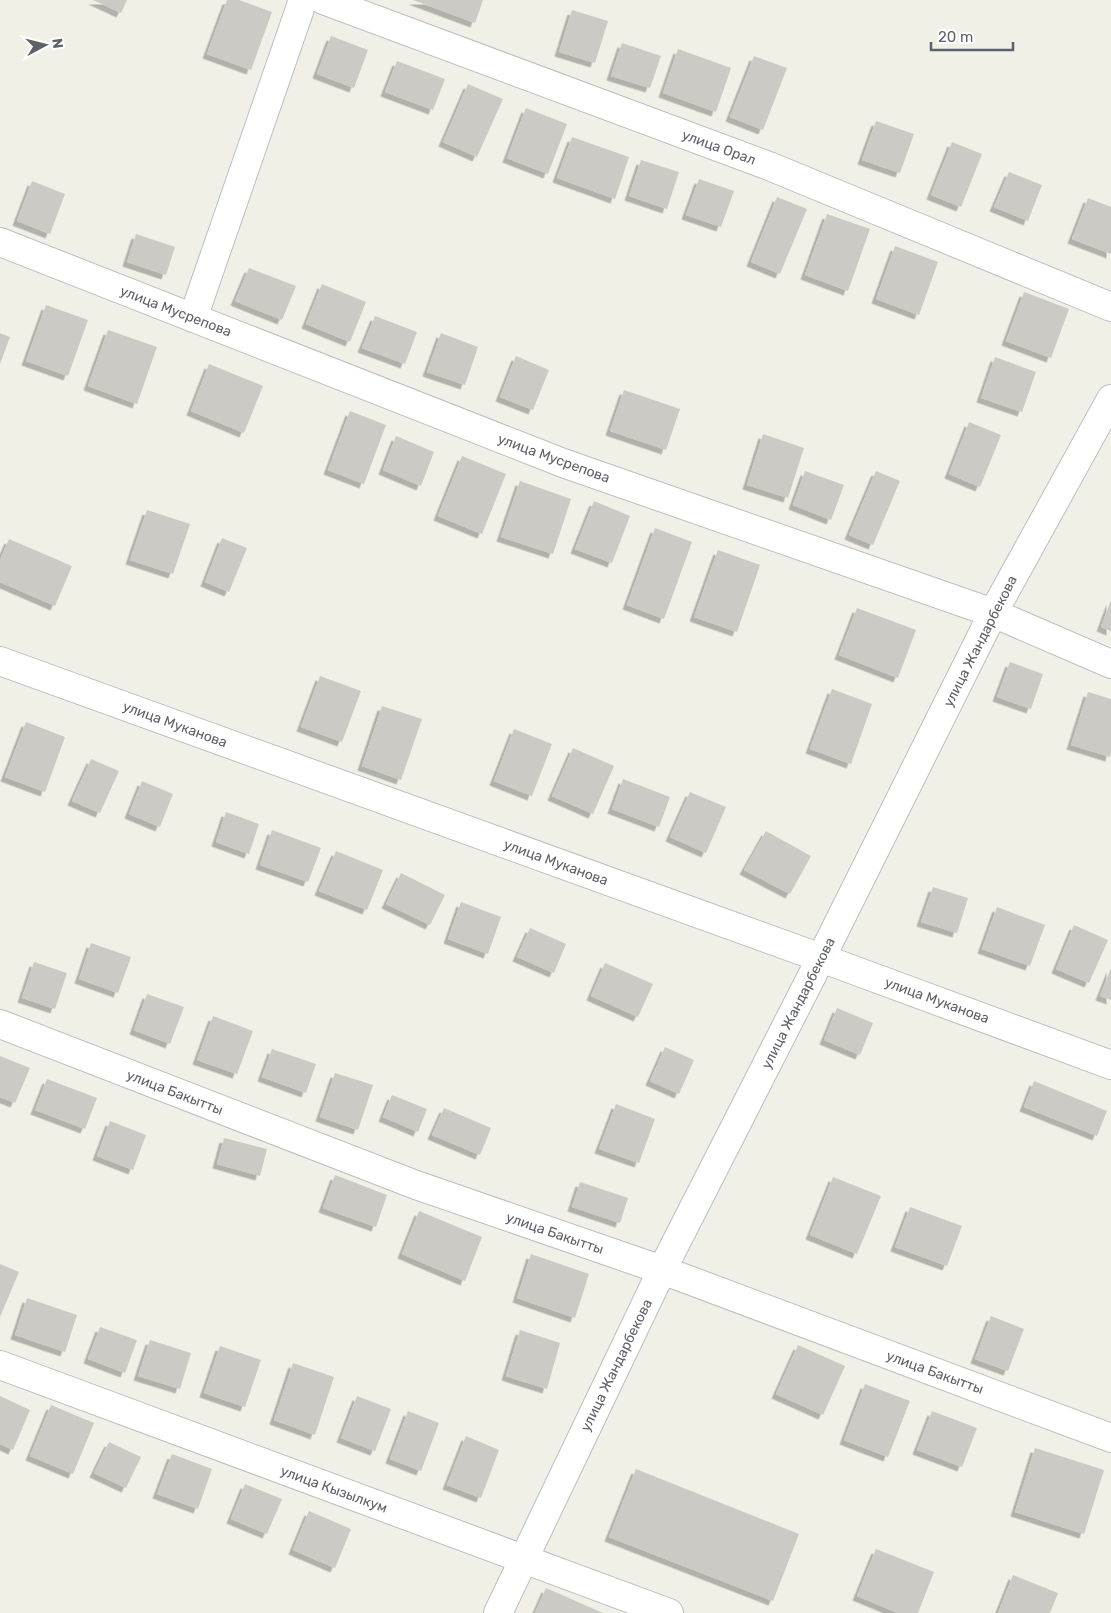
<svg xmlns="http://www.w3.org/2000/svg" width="1111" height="1613" font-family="Rubik,sans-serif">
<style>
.building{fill:#cccac4;filter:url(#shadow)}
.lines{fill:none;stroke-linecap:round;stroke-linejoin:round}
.minor-casing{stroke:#bbbec3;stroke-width:30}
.minor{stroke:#fff;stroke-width:28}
.labels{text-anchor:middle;stroke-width:4.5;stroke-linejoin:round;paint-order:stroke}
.street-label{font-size:14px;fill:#5e6168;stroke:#fff}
</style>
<defs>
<filter id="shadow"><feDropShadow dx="-4.5" dy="4.5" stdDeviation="0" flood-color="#0004"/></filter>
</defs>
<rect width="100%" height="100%" fill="#f1f0e7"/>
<path class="building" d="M93 0H127L121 13Z
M227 0H239L272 12 251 70 207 54Z
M413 0H483L475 23Z
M572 10 608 21 595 63 559 52Z
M331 36 368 50 354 88 317 74Z
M622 43 661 56 650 88 611 76Z
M678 49 731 68 716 112 663 93Z
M754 56 787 68 763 130 730 117Z
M397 61 445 79 433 110 385 92Z
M468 84 503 99 477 157 443 142Z
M526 108 567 124 548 174 507 158Z
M876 121 914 134 900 173 862 160Z
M572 137 629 157 615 199 557 178Z
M952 142 982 154 961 207 931 195Z
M641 160 679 172 667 209 629 196Z
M1009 172 1042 185 1028 221 994 207Z
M699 179 734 191 721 227 686 215Z
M32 181 65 194 50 234 17 221Z
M777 197 807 209 780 274 751 262Z
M1088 198 1111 207V254L1072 239Z
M827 214 870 229 848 291 805 275Z
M136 234 175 247 166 275 127 262Z
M895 246 938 262 919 315 876 299Z
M249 268 296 286 282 320 235 301Z
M322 284 366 302 350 342 306 324Z
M1024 292 1069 309 1051 358 1006 341Z
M46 305 88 320 68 376 26 361Z
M375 316 417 332 405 364 362 348Z
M108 330 157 347 137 404 88 386Z
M0 333 10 337 0 364Z
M441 333 478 347 465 385 427 372Z
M516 356 549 370 533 410 500 397Z
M995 357 1036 372 1022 412 981 398Z
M209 364 263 386 244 433 191 411Z
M624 390 680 409 666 450 610 431Z
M350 411 386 425 364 484 328 470Z
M969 422 1001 435 980 487 949 474Z
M763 434 804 448 788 498 747 485Z
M396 436 434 452 421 486 383 470Z
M462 456 506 474 482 534 438 516Z
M805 471 844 485 831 520 793 505Z
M876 471 900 481 873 545 849 535Z
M520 481 571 499 553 554 501 537Z
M594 501 630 516 612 563 575 549Z
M147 510 190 524 173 574 130 560Z
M655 528 692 542 664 619 627 605Z
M222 538 247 548 229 592 205 582Z
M9 539 72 566 55 606 0 582V560Z
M718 550 760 565 737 632 694 617Z
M1111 600V631L1101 627Z
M857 608 916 630 898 678 839 655Z
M1010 662 1043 674 1031 709 997 697Z
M320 676 361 691 342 742 301 727Z
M832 689 872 704 851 764 810 749Z
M1088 692 1111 699V752L1110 757 1071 745Z
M382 706 422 719 401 780 362 766Z
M26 722 65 737 45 792 5 777Z
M514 729 552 744 532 796 494 781Z
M573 748 614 766 593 814 552 796Z
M91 759 119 771 100 813 72 801Z
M623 779 670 797 659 827 612 809Z
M142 781 173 794 160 827 129 814Z
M690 792 726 807 706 853 670 837Z
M226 812 259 824 249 854 216 842Z
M272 830 321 848 308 882 260 865Z
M766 831 811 856 790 894 744 870Z
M336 851 383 870 367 910 319 891Z
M401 873 445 895 430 925 386 904Z
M933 887 968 898 957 933 921 922Z
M461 902 501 917 488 954 448 939Z
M997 907 1045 925 1030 966 982 949Z
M1074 925 1108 940 1089 983 1056 969Z
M530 928 566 944 554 973 517 957Z
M91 943 131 957 118 993 79 979Z
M34 962 67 973 55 1009 22 998Z
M605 963 653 984 638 1017 591 996Z
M1111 968V1000L1100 996Z
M147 994 184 1007 170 1044 134 1030Z
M837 1008 873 1023 860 1055 824 1040Z
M213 1016 253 1031 237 1074 197 1060Z
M665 1047 694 1060 679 1094 650 1081Z
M272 1049 316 1064 306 1093 262 1077Z
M0 1056 30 1068 15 1103 0 1097Z
M335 1073 373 1085 358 1130 320 1117Z
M47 1079 97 1098 85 1129 35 1110Z
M1034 1081 1107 1111 1097 1136 1024 1107Z
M392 1095 427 1109 418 1132 383 1117Z
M616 1104 655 1119 639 1163 599 1149Z
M444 1108 491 1128 480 1155 432 1135Z
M110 1121 146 1135 133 1170 97 1156Z
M224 1138 267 1149 260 1176 217 1164Z
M335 1175 387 1195 376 1227 323 1208Z
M833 1177 881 1196 857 1254 810 1235Z
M580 1182 628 1198 620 1223 572 1207Z
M910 1207 962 1226 947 1266 895 1247Z
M419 1211 482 1237 465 1281 402 1254Z
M531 1254 589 1274 575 1318 517 1298Z
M0 1264 19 1272 0 1317Z
M27 1298 77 1315 65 1352 15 1335Z
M991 1316 1024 1329 1008 1371 975 1359Z
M100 1327 137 1340 125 1373 88 1359Z
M520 1330 560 1343 547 1389 506 1376Z
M150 1340 191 1353 180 1389 138 1376Z
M798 1345 845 1366 823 1415 776 1394Z
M220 1346 261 1360 245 1407 204 1393Z
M293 1363 334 1377 315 1435 274 1420Z
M865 1384 910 1401 888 1457 844 1440Z
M0 1396 30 1410 13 1450 0 1444Z
M357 1396 391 1409 375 1451 341 1438Z
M51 1405 94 1423 73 1474 30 1456Z
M408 1411 439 1423 421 1471 390 1459Z
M932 1411 977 1428 962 1467 917 1450Z
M466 1436 499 1450 481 1498 447 1485Z
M109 1442 141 1457 126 1488 94 1473Z
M1035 1448 1104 1470 1084 1534 1015 1512Z
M172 1454 212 1469 198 1509 157 1494Z
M636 1469 799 1534 773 1601 609 1537Z
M245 1484 282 1499 267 1534 231 1519Z
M309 1511 351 1529 335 1568 293 1550Z
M876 1549 934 1572 918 1613H898L857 1596Z
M1013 1575 1058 1593 1050 1613H998Z
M546 1588 603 1613H535Z"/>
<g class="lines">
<g class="minor-casing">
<path id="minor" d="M323 0 769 166 1111 307
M0 242 563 463 993 613 1111 664
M193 318 303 0
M0 661 821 958 1111 1065
M0 1024 416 1185 662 1270 1111 1438
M0 1365 669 1613
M498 1613 662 1270 821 958 993 613 1111 399"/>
</g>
<use href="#minor" class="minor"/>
</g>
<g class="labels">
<g class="street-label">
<text transform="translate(719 147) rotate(20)" y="5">улица Орал</text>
<text transform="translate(176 311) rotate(21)" y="5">улица Мусрепова</text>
<text transform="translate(554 458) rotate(20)" y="5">улица Мусрепова</text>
<text transform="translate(980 641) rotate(-63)" y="5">улица Жандарбекова</text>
<text transform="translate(175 724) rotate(20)" y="5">улица Муканова</text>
<text transform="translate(556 862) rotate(20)" y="5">улица Муканова</text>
<text transform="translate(937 1000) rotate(20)" y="5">улица Муканова</text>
<text transform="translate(798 1003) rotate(-63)" y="5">улица Жандарбекова</text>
<text transform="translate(175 1092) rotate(21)" y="5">улица Бакытты</text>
<text transform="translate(555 1233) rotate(19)" y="5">улица Бакытты</text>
<text transform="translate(616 1365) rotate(-64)" y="5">улица Жандарбекова</text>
<text transform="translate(935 1372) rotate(20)" y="5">улица Бакытты</text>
<text transform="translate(334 1489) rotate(20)" y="5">улица Кызылкум</text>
</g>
</g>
<g transform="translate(45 45) rotate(83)" stroke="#ffffff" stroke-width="4" paint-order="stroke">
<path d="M0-4L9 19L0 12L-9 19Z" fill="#5e6168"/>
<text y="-8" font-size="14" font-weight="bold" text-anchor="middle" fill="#5e6168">N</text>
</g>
<path d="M931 42v8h82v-8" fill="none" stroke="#5e6168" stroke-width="2.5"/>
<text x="938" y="42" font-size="15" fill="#5e6168" stroke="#ffffff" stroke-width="4" paint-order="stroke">20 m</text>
</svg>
